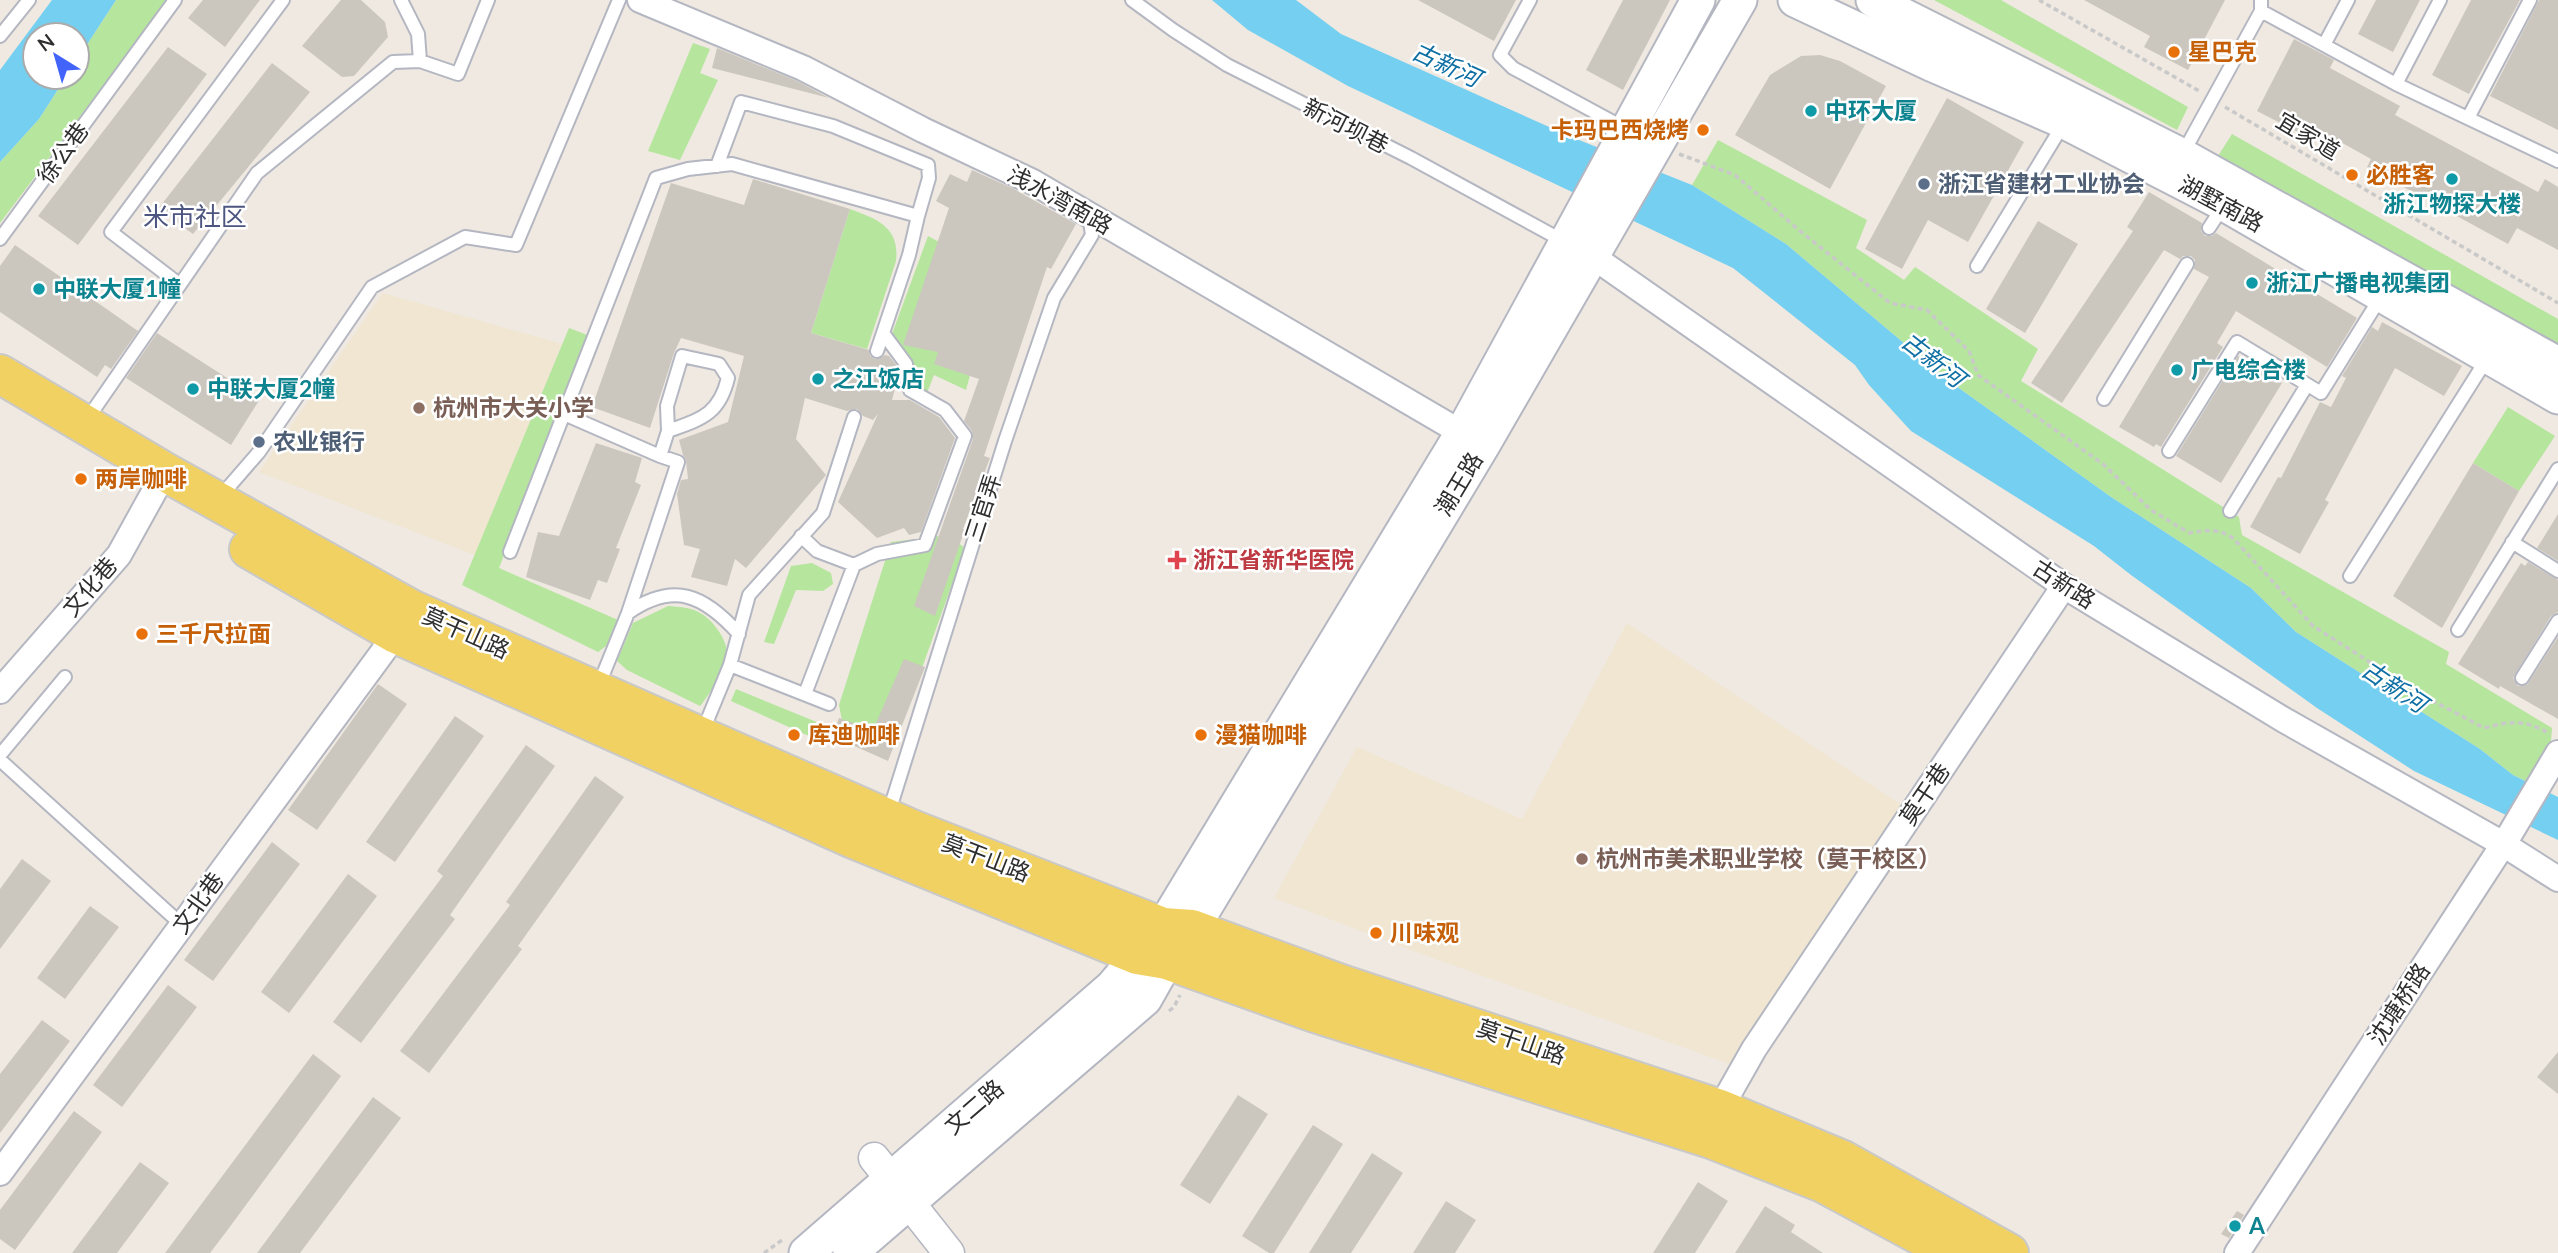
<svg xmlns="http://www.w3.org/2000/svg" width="2558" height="1253" font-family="Lato,'Noto Sans SC',sans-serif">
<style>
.education{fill:#f0e6d1}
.green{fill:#b6e59e}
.water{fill:#75cff0}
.building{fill:#cbc7bf}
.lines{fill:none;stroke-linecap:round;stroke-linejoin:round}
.service-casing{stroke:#b4b7c1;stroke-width:16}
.minor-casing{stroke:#b4b7c1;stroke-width:28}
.tertiary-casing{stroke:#b4b7c1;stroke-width:33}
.secondary-casing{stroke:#b4b7c1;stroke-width:37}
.primary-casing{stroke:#c9c9c9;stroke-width:42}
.path{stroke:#c9c9c9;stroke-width:3.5;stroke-dasharray:5 3.5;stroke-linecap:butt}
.service{stroke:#fff;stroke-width:12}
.minor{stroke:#fff;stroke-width:24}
.tertiary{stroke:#fff;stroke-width:30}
.secondary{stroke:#fff;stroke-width:33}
.primary{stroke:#f2d163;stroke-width:38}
.food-dot{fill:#e8710a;stroke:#fff;stroke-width:2.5}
.culture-dot{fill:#0f9aa8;stroke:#fff;stroke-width:2.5}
.service-dot{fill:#5c6f8a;stroke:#fff;stroke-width:2.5}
.education-dot{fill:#8d6e63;stroke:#fff;stroke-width:2.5}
.health-dot{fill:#e0444e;stroke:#fff;stroke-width:2.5}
.labels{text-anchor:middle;stroke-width:5;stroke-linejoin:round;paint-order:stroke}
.food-label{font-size:23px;font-weight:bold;fill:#c56008;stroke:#fff;text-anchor:start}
.culture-label{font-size:23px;font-weight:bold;fill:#0d838f;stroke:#fff;text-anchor:start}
.street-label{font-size:23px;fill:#2e2e2e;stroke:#fff}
.service-label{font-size:23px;font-weight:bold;fill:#4e5e75;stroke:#fff;text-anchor:start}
.education-label{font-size:23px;font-weight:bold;fill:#785e54;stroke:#fff;text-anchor:start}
.health-label{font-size:23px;font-weight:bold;fill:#be3a42;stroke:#fff;text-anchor:start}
.water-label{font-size:24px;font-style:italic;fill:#0d6fa3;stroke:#fff}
.quarter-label{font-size:26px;fill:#4d5680;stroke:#fff}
</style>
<rect width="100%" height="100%" fill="#efe9e1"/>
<path class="education" d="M383 293 562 344 475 555 259 472Z
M1627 623 1903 806 1730 1064 1427 956 1274 898 1357 747 1522 819Z"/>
<path class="green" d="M116 0H168L0 223V162L39 119 66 77H77V60Z
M1934 0H2001L2188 107 2177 130Z
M693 43 710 49 700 73 718 80 680 160 648 151Z
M2232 134 2558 319V351L2218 156Z
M1718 140 1867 220 1856 248 1904 280 1915 267 2038 349 2021 381 2239 517 2242 535 2449 652 2446 664 2552 728 2550 753 2530 783 2513 775 2480 749 2296 632 2251 588 2111 497 1949 381 1786 244 1692 185Z
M850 209C877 219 900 227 896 261L867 349 811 333Z
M928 236 978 263 972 368 966 390 934 375 927 393 909 381 912 360 892 334Z
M569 328 590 336 499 568 618 620 606 646 598 652 462 585Z
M2508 407 2555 436 2519 491 2473 463Z
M948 535 965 548 894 746 843 726 839 705 891 542Z
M812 563 831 573 833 584 823 591 796 590 774 644 764 642 791 566Z
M668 606C679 607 691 607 700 613 712 619 727 639 727 653 727 666 709 696 700 706L627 670 617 661 633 623Z
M736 689 824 725 818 740 731 701Z"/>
<path class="water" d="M52 0H116L77 60V35H35V77H66L39 119 0 162V70Z
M1212 0H1296L1341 34 1574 138 1692 185 1786 244 1949 381 2111 497 2251 588 2296 632 2480 749 2513 775 2558 797V840L2414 771 2317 708 2131 575 2094 546 1911 431 1869 385 1855 365 1733 268 1348 86 1248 30Z"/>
<path class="building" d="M203 0H260L225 47 188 18Z
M341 0H361L385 22 388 37 354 76 342 77 302 46Z
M1418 0H1516L1494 41Z
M1623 0H1670L1623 90 1586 70Z
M2084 0H2225L2188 70 2144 47 2150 36Z
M2376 0H2420L2393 52 2358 34Z
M2471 0H2520L2469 94 2432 75Z
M2539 0H2558V130L2490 96Z
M2294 39 2334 60 2330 68 2400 106 2395 115 2538 192 2545 179 2558 187V250L2517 228 2508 244 2367 167 2371 159 2303 121 2298 132 2257 111Z
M168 47 207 74 78 245 38 216Z
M717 48 797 81 829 98 712 68Z
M1820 55 1840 61 1886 86 1830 189 1735 135 1770 75 1801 56Z
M272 63 310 92 193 234 158 209Z
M1947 98 2024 142 1968 242 1928 220 1902 269 1865 249Z
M972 170 1014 189 1076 224 1051 269 1047 267 984 456 990 458 963 529H965L935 616 914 606 973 439 972 431 964 421 979 379 934 364 938 352 903 345 949 208 936 201 950 174 967 182Z
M753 179 850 209 811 333 869 350 870 356 875 359H879L885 355 889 356 898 367 899 374 892 400H910L939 417 955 438 921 532 909 535 904 528 877 538 838 502 878 414 873 420 863 416 857 409 847 411 805 398 796 439 826 475 746 568 735 559 727 586 691 577 700 549 684 545 677 494 681 480 688 479 686 460 683 455 679 440 728 422 744 356 681 338 674 353 650 428 592 407 671 183 744 205Z
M2149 192 2202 223 2201 231 2205 236H2212L2216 233 2357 318 2327 367 2236 311 2217 343 2223 347 2161 447 2156 444 2154 447 2119 427 2209 277 2194 269 2195 260 2191 256H2183L2180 259 2164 250 2062 403 2031 383 2133 231 2127 227Z
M2038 221 2078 244 2025 333 1986 309Z
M15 245 138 331 111 369 105 365 97 377 0 312V266Z
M2382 322 2462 366 2444 396 2395 368 2325 500 2329 502 2300 554 2250 527 2278 477 2281 478 2320 402 2331 407 2346 378 2342 376 2372 327 2378 331Z
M157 333 260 399 231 445 126 378Z
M2238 356 2282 383 2221 483 2176 456Z
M596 443 642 458 635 482 641 485 616 548 620 549 607 583 598 580 590 600 526 577 538 532 559 536Z
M2473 463 2519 491 2442 628 2393 596Z
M2558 514V561L2537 548Z
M2528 562 2558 580V612L2551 616 2513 678 2518 686 2527 685 2558 637V719L2500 686 2499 689 2458 664 2521 563 2525 566Z
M904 659 925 667 888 761 832 736 839 718 873 730Z
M378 684 407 704 317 830 288 810Z
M455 716 484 736 395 862 366 842Z
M526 745 555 766 450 915 455 919 361 1043 333 1022 443 876 437 871Z
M595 776 624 797 518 946 522 949 429 1073 400 1051 510 905 506 902Z
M272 842 300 864 213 981 184 960Z
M22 859 51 881 0 949V889Z
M348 874 377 896 289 1013 261 992Z
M90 906 119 927 65 999 37 978Z
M168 985 197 1007 122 1107 93 1085Z
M42 1020 70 1041 0 1133V1074Z
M2558 1052V1094L2537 1077Z
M313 1054 341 1076 229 1228 210 1253H165Z
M1238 1095 1268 1114 1210 1204 1180 1185Z
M373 1097 401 1118 300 1253H257Z
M74 1111 102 1132 15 1250 0 1239V1210Z
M1313 1125 1343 1144 1274 1253H1269L1242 1236Z
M1372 1153 1403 1173 1351 1253H1309Z
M140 1162 169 1183 117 1253H72Z
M1698 1182 1728 1201 1695 1253H1653Z
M1446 1201 1476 1220 1455 1253H1413Z
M1765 1206 1795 1225 1791 1232 1823 1253H1735Z
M2237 1211 2244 1215 2229 1238 2221 1234Z"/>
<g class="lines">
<g class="service-casing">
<path id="service" d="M401 0 418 34 420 61
M1132 0 1173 30 1227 65 1411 158 1565 242
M1530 0 1500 55 1513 68 1626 129
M2261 11 2396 84 2558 161
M0 36 29 0
M2324 45 2348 0
M2396 84 2440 0
M2468 118 2530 0
M2182 155 2261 11V0
M717 166 741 102 833 126 928 165 929 178 918 216
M2209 228 2224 205
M0 239 175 0
M1977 266 2064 123
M179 284 111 232 283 0
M2104 399 2187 264
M564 414 660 456
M86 421 257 173 393 62 420 61 458 74 488 0
M2169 451 2237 342 2321 393 2382 295
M220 497 259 452 372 287 465 237 516 245 619 0
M2230 511 2307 385
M801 536 817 551 854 565 877 554 925 545 965 436 945 410 910 390 906 364 883 333
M2512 542 2558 571
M510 552 656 178 688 169 732 164 918 216 909 255 877 351
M2350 576 2488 357
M628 613C674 581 704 595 739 634
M2458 630 2558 469
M730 665 829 704
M2522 678 2558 621
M598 687 628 613 678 462 660 456 668 431C701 419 719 415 728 378L719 364 682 356 667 406 668 431
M805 694 854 565
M702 733 730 665 749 595 823 513 854 417
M0 755 65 677
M0 760 182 925
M888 815 1005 441 1054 298 1092 235 1090 221 1086 217"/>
</g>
<g class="minor-casing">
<path id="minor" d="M640 0 803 68 923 130 1033 182 1462 433
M1592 256 2064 586 2284 720 2503 844 2558 879
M0 691 119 555 165 472
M1720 1109 1754 1049 2064 586
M0 1173 396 634
M2237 1253 2510 834 2558 753"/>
</g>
<g class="tertiary-casing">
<path id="tertiary" d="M874 1158 949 1253"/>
</g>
<g class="secondary-casing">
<path id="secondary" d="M1795 0 1931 64 2065 122 2224 204 2558 397
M1873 0 2181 155 2558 364
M806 1253 1112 987 1163 927 1462 433 1698 0
M850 1253 1145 999 1167 960 1192 929 1483 445 1740 0"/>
</g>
<g class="primary-casing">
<path id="primary" d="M0 374 165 472 413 610 914 830 1163 927 1192 929 1341 984 1720 1109 1843 1160 2009 1253
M249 549 396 634 851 838 1137 955 1167 960 1315 1013 1711 1139 1823 1183 1953 1253"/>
</g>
<path class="path" d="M2039 0 2201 92
M2225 107 2558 303
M1679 154 1735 175 1800 231 1890 303 1927 310 1969 351 1978 375 2103 464 2151 510 2189 533C2207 530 2219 528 2234 539L2313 626 2420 694 2484 728C2511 721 2525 719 2550 734
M1169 1011 1174 1007 1180 995
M764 1253 782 1240"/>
<use href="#service" class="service"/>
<use href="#minor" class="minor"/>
<use href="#tertiary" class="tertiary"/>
<use href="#secondary" class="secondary"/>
<use href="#primary" class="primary"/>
</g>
<g class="food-dot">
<circle cx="2174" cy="52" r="7"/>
<circle cx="1703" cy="130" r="7"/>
<circle cx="2352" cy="175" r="7"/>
<circle cx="81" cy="479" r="7"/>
<circle cx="142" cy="634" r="7"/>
<circle cx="794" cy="735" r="7"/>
<circle cx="1201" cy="735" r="7"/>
<circle cx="1376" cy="933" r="7"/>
</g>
<g class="culture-dot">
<circle cx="1811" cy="111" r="7"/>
<circle cx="2452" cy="179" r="7"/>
<circle cx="2252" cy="283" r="7"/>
<circle cx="39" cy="289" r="7"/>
<circle cx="2177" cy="370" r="7"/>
<circle cx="818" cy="379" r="7"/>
<circle cx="193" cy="389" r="7"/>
<circle cx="2235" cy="1226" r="7"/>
</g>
<g class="service-dot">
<circle cx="1924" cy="184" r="7"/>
<circle cx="259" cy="442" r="7"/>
</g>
<g class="education-dot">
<circle cx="419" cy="408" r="7"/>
<circle cx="1582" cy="859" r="7"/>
</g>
<path class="health-dot" d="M1173.5 549.5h7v7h7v7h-7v7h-7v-7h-7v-7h7z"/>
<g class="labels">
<g class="food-label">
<text x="2188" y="60">星巴克</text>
<text x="1689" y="138" text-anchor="end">卡玛巴西烧烤</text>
<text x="2366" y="183">必胜客</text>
<text x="95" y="487">两岸咖啡</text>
<text x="156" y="642">三千尺拉面</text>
<text x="808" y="743">库迪咖啡</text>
<text x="1215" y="743">漫猫咖啡</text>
<text x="1390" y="941">川味观</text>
</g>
<g class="culture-label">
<text x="1825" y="119">中环大厦</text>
<text x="2452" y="212" text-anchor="middle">浙江物探大楼</text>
<text x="2266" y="291">浙江广播电视集团</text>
<text x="53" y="297">中联大厦1幢</text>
<text x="2191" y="378">广电综合楼</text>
<text x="832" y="387">之江饭店</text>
<text x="207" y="397">中联大厦2幢</text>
<text x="2249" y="1234">A</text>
</g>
<g class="street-label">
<text transform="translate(1346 126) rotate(27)" y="8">新河坝巷</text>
<text transform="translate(2308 136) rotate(31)" y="8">宜家道</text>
<text transform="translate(63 153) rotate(-54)" y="8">徐公巷</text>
<text transform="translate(1060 200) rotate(29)" y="8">浅水湾南路</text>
<text transform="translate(2221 204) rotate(28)" y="8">湖墅南路</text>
<text transform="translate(1459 484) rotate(-59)" y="8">潮王路</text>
<text transform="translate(983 508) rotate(-72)" y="8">三官弄</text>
<text transform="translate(2064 584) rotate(33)" y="8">古新路</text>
<text transform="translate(90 587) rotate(-49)" y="8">文化巷</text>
<text transform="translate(466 633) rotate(24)" y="8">莫干山路</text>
<text transform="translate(1925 794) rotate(-56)" y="8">莫干巷</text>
<text transform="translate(986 858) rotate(21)" y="8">莫干山路</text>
<text transform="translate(198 903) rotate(-54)" y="8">文北巷</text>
<text transform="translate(2399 1004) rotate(-57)" y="8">沈塘桥路</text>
<text transform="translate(1521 1042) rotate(19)" y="8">莫干山路</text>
<text transform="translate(974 1107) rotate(-41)" y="8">文二路</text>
</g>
<g class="service-label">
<text x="1938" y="192">浙江省建材工业协会</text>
<text x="273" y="450">农业银行</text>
</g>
<g class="education-label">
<text x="433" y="416">杭州市大关小学</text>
<text x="1596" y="867">杭州市美术职业学校（莫干校区）</text>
</g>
<g class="health-label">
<text x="1193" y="568">浙江省新华医院</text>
</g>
<g class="water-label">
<text transform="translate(1446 65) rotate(25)" y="8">古新河</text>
<text transform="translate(1933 360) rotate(38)" y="8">古新河</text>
<text transform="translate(2394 687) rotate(34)" y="8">古新河</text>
</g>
<g class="quarter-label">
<text x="195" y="226">米市社区</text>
</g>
</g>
<g transform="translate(56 56) rotate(323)"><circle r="33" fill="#ffffff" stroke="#ababab" stroke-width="2"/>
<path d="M0-5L12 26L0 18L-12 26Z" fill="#4264fb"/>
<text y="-10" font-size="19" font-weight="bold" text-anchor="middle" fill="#2e2e2e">N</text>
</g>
</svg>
